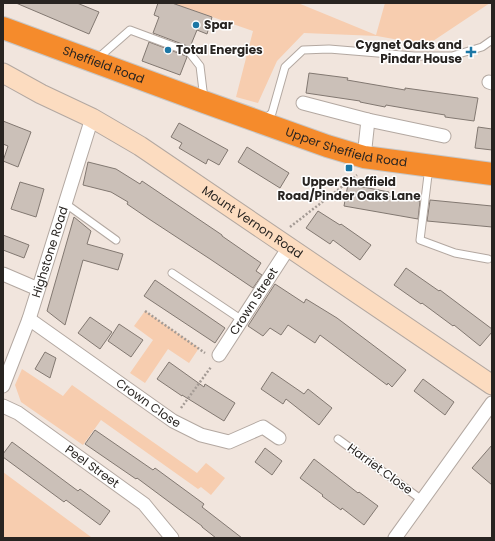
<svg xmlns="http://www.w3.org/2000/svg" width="495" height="541" font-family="Poppins,sans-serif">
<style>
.green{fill:#f7cdaf}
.building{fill:#cbc0b8;stroke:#827871}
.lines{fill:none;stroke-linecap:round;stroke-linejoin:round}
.lane-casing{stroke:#b3a8a1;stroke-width:9}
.street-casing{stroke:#b3a8a1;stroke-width:15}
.secondary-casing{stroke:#b3a8a1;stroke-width:21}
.highway-casing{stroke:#c7c6c5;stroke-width:24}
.path{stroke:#a49b95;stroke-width:2.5;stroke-dasharray:2 2;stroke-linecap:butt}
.lane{stroke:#fff;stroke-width:7}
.street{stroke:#fff;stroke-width:13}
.secondary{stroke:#fcdcc0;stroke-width:19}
.highway{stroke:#f58b2c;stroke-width:22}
.poi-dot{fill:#1c77a5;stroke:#fff;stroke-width:1.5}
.labels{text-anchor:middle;stroke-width:3;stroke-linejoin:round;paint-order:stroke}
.poi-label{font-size:12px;font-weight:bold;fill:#282421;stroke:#fff;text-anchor:start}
.street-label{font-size:12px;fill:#282421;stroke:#fff}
</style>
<rect width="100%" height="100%" fill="#f1e5dd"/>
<path class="green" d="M172 3H298L376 35 385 3H490L427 45 377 36 304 33 277 61 258 103 236 97 253 31Z
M145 311 199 348 189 363 168 349 145 383 130 373 153 340 134 326Z
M22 369 63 396 72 385 197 473 206 463 225 478 211 495 201 487 198 489 101 420 83 445 21 402 15 385Z
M3 472 91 537V538H3Z"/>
<path class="building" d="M16 3H77L99 12 89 34Z
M158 3H172L212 17 207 34 197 30 190 47 153 33 159 17 154 15Z
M149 42 186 56 187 57 180 75 142 61Z
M309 73 348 78 347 80 405 90V88L478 98 474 121 445 117V115L415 110 386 105 385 107 360 102V101L306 93Z
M3 121 31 132 18 167 3 161 8 146 3 144Z
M179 123 228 150 219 165 208 159 206 164 179 148 182 143 171 137Z
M478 127 492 129V150L475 148Z
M247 147 289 173 280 188 238 162Z
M88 162 116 169 140 184 142 181 222 235V236L261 263 256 271 262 275 253 288 210 259 149 219 127 204 128 202 111 192 83 185Z
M20 182 44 189 36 217 11 209Z
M348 184 389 192 388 196 420 201 418 219 344 206Z
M430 200 492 206V227L427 221Z
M318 211 340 225 341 224 371 245 360 260 333 240 330 244 306 228Z
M74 217 91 231 87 244 123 254 118 270 83 260 65 325 47 311Z
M3 235 29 245 24 258 3 250Z
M406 268 439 291 440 290 492 329V332L480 346 454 325 453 326 422 303 421 304 394 285Z
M155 280 225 328 215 343 144 296Z
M275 284 304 303 306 299 337 318 406 370 392 387 388 383 387 385 320 335 315 343 288 325 281 335 270 328 263 336 248 326Z
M90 317 112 332 100 349 78 333Z
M119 324 143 340 131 357 108 341Z
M45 352 56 358 50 378 35 369Z
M169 362 204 387 205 384 235 403 224 421 182 395V396L157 379Z
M272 372 304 394 308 389 332 408 319 425 286 399 283 404 261 389Z
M423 379 454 402 445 415 414 391Z
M95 430 153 470 155 468 204 504 202 507 242 538H216L202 527V526L176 507 137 478 136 479 85 444Z
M12 442 78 491 80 489 110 511 100 525 66 500 64 502 3 457V454Z
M492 445V485L472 468Z
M265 448 282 461 272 475 255 462Z
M314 459 358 493 359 492 378 506 364 525 342 508 341 510 322 496 323 495 300 478Z"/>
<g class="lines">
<g class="lane-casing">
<path id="lane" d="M97 59 130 30 189 52 200 66 204 99
M264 120 272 113 285 67 303 50 329 49 414 56H452L482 47 492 40
M429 167 420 240 455 253 488 259
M66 204 116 240
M172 273 242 320
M338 439 422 500"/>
</g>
<g class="street-casing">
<g id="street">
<path d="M489 82 492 83"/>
<path d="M303 103 368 120 364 157"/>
<path d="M368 120 444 136"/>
<path d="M3 274 38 289"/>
<path id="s1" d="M29 319 173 421 201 435 229 442 263 427 279 438"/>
<path id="s2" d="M219 355 289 247"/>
<path id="s3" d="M3 386 29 319 92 118"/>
<path id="s4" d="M3 406 18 413 144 504 172 538"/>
<path d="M395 538 492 403"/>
</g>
</g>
<g class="secondary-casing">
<g id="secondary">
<path id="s5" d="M3 73 41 94 92 118 140 146 492 385"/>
</g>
</g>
<g class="highway-casing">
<g id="highway">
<path id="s6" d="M3 28 204 102 327 146 364 157 492 174"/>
</g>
</g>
<path class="path" d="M290 227 357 175
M145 311 205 353
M181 408 211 367"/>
<use href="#lane" class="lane"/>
<use href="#street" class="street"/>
<use href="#secondary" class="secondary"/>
<use href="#highway" class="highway"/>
</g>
<g class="poi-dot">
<circle cx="196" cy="25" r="4"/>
<circle cx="168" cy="50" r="4"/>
<path d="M469 46h4v4h4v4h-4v4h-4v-4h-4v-4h4z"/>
<rect x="345" y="164" width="8" height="8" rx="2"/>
</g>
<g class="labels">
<g class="poi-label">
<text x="204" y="29">Spar</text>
<text x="462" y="49" text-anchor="end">Cygnet Oaks and<tspan x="462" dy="14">Pindar House</tspan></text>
<text x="176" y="54">Total Energies</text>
<text x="349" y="186" text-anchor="middle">Upper Sheffield<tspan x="349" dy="14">Road/Pinder Oaks Lane</tspan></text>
</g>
<g class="street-label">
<text dy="4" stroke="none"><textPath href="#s6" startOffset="107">Sheffield Road</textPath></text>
<text dy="4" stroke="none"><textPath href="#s6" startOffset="364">Upper Sheffield Road</textPath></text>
<text dy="4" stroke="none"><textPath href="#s5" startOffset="291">Mount Vernon Road</textPath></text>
<text dy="4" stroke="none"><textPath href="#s3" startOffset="142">Highstone Road</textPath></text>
<text dy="4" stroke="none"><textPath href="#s2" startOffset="64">Crown Street</textPath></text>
<text dy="4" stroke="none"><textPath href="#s1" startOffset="146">Crown Close</textPath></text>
<text dy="4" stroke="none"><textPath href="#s4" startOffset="108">Peel Street</textPath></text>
<text transform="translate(380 469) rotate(36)" y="4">Harriet Close</text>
</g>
</g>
<rect width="495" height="541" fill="none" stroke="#282421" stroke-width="8"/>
</svg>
